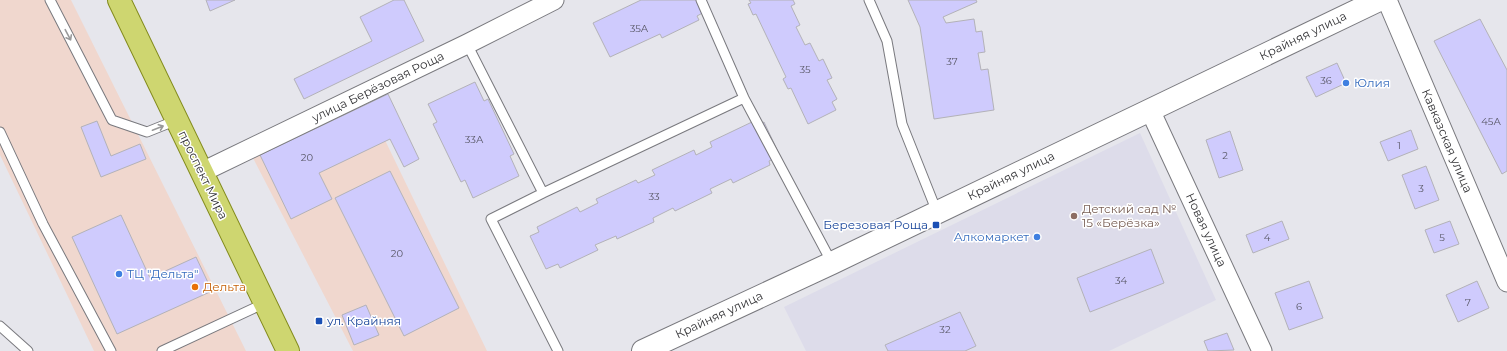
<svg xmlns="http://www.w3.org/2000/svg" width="1507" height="351" font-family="Montserrat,sans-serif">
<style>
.commercial{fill:#f0d7ce}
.built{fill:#dddcea}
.building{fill:#cfcbfd;stroke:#b3b2b8}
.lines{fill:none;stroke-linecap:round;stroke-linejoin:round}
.service-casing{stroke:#79797e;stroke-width:11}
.minor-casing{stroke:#79797e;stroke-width:21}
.tertiary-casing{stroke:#79797e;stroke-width:24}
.primary-casing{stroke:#838b1d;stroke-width:24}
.service{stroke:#fff;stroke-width:9}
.minor{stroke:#fff;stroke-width:19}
.tertiary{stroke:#fff;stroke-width:22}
.primary{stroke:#ced670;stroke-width:22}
.oneway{stroke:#99999a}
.shop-dot{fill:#3f7fe0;stroke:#fff;stroke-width:1.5}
.education-dot{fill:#8d6e63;stroke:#fff;stroke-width:1.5}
.transit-dot{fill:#1a4fb4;stroke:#fff;stroke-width:1.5}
.food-dot{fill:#e8710a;stroke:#fff;stroke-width:1.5}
.labels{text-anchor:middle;stroke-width:3;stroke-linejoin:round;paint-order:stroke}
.number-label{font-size:10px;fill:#5a5968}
.street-label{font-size:12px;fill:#333336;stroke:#fff}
.shop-label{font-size:12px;fill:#366cbe;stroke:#fff;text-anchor:start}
.education-label{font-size:12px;fill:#785e54;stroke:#fff;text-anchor:start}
.transit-label{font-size:12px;fill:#164399;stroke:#fff;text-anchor:end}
.food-label{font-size:12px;fill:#c56008;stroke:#fff;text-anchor:start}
</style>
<rect width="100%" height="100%" fill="#e6e6ec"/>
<path class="commercial" d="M0 0H71L246 351H94L0 155Z
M367 103 487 351H353L253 158Z"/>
<path class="built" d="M1140 133 1216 300 1109 351H806L784 307Z"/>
<path class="building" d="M206 0H235L210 11Z
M394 0H404L424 41 304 99 294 79 372 41 360 17Z
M641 0H703L708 10 697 16 699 20 662 38 660 34 610 57 593 23Z
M749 0H793L795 4 791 6 800 25 796 27 805 45 810 43 819 61 823 59 832 78 827 80 837 99 832 102 836 110 808 124 791 88 788 89 783 79 786 77 756 14 753 15 748 4 751 3Z
M908 0H976L977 2 943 17 946 23 974 19 976 32 982 31 985 52 978 53 981 70 988 69 994 110 934 119 920 27Z
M1480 19 1507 70V171L1502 174 1434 41Z
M1337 63 1346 83 1316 97 1306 77Z
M475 82 484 101 488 99 514 154 510 156 519 176 473 198 465 180 461 182 433 124 437 122 428 104Z
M388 94 419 159 404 167 390 139 319 173 332 199 291 219 260 155Z
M97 121 111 156 140 144 146 159 101 177 81 127Z
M752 122 754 127 764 122 780 156 769 161 770 165 733 183 731 179 710 189 712 193 675 211 673 208 653 218 654 222 617 239 616 236 595 245 598 250 560 268 558 264 546 269 530 236 539 232 537 227 577 207 580 212 598 203 596 199 636 180 638 183 655 175 652 170 694 150 696 155 712 147 710 142Z
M1411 130 1418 149 1388 161 1380 142Z
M1230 131 1243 170 1219 178 1206 140Z
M1426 166 1439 200 1415 209 1402 175Z
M390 171 459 308 404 336 335 198Z
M121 215 150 278 196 257 212 291 117 334 72 237Z
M1282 221 1289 239 1253 253 1246 235Z
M1450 221 1459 244 1434 253 1425 230Z
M1151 249 1164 283 1090 312 1077 278Z
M1309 281 1323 318 1289 330 1275 293Z
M1477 281 1489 308 1458 322 1446 295Z
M366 305 379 335 354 345 342 315Z
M960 312 976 346 965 351H888L885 345Z
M1227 333 1234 350 1208 351 1204 341Z"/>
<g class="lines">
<g class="service-casing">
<path id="service" d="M50 0 112 120 147 132 177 120
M701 0 744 98 832 263
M869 0 887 41 902 124 937 212
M467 44 543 193 491 219 558 351
M0 132 43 224 111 351
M543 193 744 98
M0 326 28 351
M162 351 265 303"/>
</g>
<g class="minor-casing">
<path id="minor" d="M1387 0 1507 282
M1150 110 1262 351
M202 172 467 44 554 0"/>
</g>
<g class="tertiary-casing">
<path id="tertiary" d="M643 351 832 263 1379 0"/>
</g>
<g class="primary-casing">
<path id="primary" d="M119 0 288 351"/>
</g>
<use href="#service" class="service"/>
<use href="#minor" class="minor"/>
<use href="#tertiary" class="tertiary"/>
<use href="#primary" class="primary"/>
</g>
<defs><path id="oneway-shaft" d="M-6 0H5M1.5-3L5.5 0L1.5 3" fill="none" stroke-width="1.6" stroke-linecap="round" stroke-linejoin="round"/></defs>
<g class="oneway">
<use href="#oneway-shaft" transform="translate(68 35) rotate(62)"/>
<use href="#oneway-shaft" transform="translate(158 128) rotate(-21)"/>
</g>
<g class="shop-dot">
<circle cx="1346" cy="83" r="4"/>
<circle cx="1037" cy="237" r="4"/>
<circle cx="119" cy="274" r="4"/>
</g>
<circle class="education-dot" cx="1074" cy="216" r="4"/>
<g class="transit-dot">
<rect x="932" y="221" width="8" height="8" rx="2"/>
<rect x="315" y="317" width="8" height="8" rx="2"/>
</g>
<circle class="food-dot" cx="195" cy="287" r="4"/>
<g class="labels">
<g class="number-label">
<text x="639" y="32">35А</text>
<text x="952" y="65">37</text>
<text x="805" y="73">35</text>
<text x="1326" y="84">36</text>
<text x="1491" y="125">45А</text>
<text x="474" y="143">33А</text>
<text x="1399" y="149">1</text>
<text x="1225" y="159">2</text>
<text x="307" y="161">20</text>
<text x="1421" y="192">3</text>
<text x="654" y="200">33</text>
<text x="1267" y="241">4</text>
<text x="1442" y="241">5</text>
<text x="397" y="257">20</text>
<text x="1121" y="284">34</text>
<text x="1468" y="306">7</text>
<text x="1299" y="310">6</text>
<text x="945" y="333">32</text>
</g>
<g class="street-label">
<text transform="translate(1303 36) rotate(-26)" y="4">Крайняя улица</text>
<text transform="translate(378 87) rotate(-26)" y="4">улица Берёзовая Роща</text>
<text transform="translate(1447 141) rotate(67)" y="4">Кавказская улица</text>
<text transform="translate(203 175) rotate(64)" y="4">проспект Мира</text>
<text transform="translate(1011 176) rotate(-26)" y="4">Крайняя улица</text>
<text transform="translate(1206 230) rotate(65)" y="4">Новая улица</text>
<text transform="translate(719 315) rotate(-25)" y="4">Крайняя улица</text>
</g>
<g class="shop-label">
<text x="1354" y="87">Юлия</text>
<text x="1029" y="241" text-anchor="end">Алкомаркет</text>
<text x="127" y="278">ТЦ "Дельта"</text>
</g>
<g class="education-label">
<text x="1082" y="213">Детский сад №<tspan x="1082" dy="14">15 «Берёзка»</tspan></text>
</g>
<g class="transit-label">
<text x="928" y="229">Березовая Роща</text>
<text x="327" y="325" text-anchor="start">ул. Крайняя</text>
</g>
<g class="food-label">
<text x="203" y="291">Дельта</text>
</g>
</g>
</svg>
